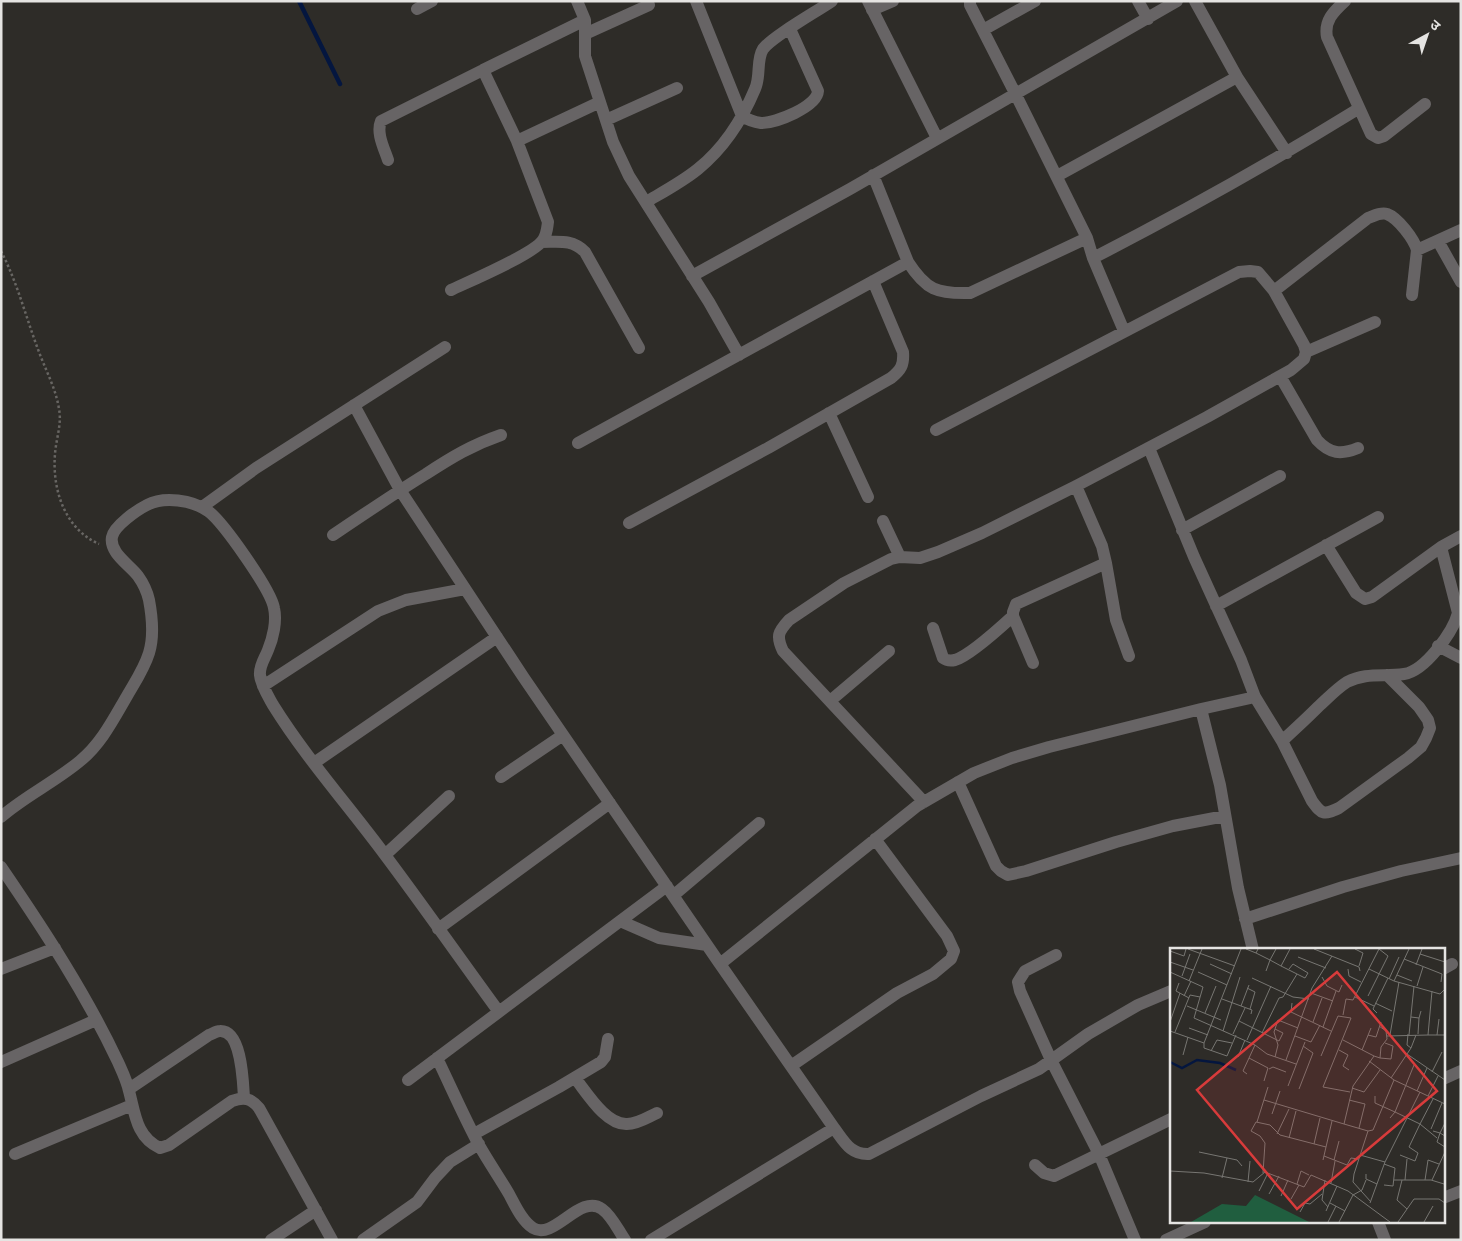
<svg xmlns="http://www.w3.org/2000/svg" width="1462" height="1241" font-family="'Exo 2','Noto Sans Devanagari',sans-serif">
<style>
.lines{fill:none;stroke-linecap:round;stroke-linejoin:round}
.stream{stroke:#04163f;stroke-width:4.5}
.path{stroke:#686663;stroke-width:2.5;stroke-dasharray:2.5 2.5;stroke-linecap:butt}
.street{stroke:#676465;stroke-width:12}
.inset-river{fill:none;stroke:#04163f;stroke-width:2.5}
.inset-road{fill:none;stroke:#777672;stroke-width:1}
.view{fill:#d83b3b;fill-opacity:0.15;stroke:#d83b3b;stroke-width:2.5}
.inset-edge{fill:none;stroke:#e5e4e2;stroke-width:2.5}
</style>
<rect width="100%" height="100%" fill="#2e2c28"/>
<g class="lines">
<path class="stream" d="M299 1 340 84"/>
<path class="path" d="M1 251C18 284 26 318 39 352 46 371 56 389 59 409 62 424 56 439 55 454 52 490 65 529 99 544"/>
<path class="street" d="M696 1 742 116C748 120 754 122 761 123 776 123 817 107 818 91L790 29
M868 1 937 138
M970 1V5L1015 93 1087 238 1093 258 1124 331
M1138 1 1148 19
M1195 1 1237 77 1287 153
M1345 1C1333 12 1324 21 1327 37L1371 134 1378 138 1384 136 1425 104
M417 9 432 1
M872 10 893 1
M585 20V56L613 142 629 176 709 302 739 355
M983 30 1035 1
M585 34 649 5
M606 120 677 88
M517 141 600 102
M388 160C384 148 376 133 381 121L483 70
M873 175 908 262C926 290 937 294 970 293L1087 238
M1057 176 1237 77
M646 202C663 192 682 182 698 169 724 148 742 120 755 89 761 76 756 60 763 49 773 36 816 12 832 1
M1438 241 1461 282
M542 242C559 242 572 239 585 252L639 348
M1093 258C1183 212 1272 162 1358 109
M692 276 850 189 1177 1
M451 290C470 281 534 254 543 240 547 234 547 229 548 222L517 141 483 70 585 20 577 1
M1274 291 1368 218C1374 216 1380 212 1387 214 1398 218 1414 239 1417 250L1461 230
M1412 295 1417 250
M1306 352 1375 322
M1280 376 1317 440C1330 454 1341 455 1358 448
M354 405 400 490 524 678 720 964 917 806 974 773 1012 758 1049 747 1201 709 1255 697 1241 660 1194 557 1149 448
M829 413 868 497
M578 443 908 262
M202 507 256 468 445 347
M883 521 900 557
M629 523 768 448 891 378C901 370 904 365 903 352L873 281
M1182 530 1280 476
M333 535C364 514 395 493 426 474 452 457 472 445 501 435
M1326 545 1356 593 1365 599 1372 597 1441 547 1461 536
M1106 563 1116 620 1129 656
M1216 606 1378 517
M933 628 943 658C947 661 950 661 955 660 969 656 1001 627 1013 616
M1438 646 1461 658
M1033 663 1013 616V612L1016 604 1106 563 1102 546 1076 486
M263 686 378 611 406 600 465 589
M1255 697 1282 741C1294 730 1306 719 1318 707 1327 699 1336 689 1347 682 1366 672 1384 677 1404 674 1425 671 1453 632 1458 613L1441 547
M830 701 889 651
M1201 709 1220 785 1238 888 1253 950
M1282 741 1312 801C1322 815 1324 815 1339 808L1408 758 1421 747 1426 738 1430 728 1428 720 1419 707 1387 675
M314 763 497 637
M501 777 563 735
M958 782 996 866 1001 871 1008 875 1026 871 1116 842 1173 826 1225 816
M924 802 783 651C776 636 778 632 789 620L844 583 891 559 900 557 920 558 938 552 982 533 1076 486 1207 417 1291 370 1304 359 1306 352 1304 345 1274 291 1258 272 1250 271 1239 272 936 430
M1 817C25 796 55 782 80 761 101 744 113 720 127 696 135 682 144 669 149 653 154 637 152 616 149 600 147 591 143 583 138 576 130 565 109 553 112 537 114 526 137 510 147 505 164 496 192 500 208 511 223 522 271 590 274 608 277 621 273 638 268 650 265 658 259 666 260 675 261 685 268 696 273 705 306 758 348 805 385 855 424 907 461 960 499 1012
M385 855 449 796
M1 867C44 930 86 994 118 1062 122 1071 127 1081 129 1091 135 1113 136 1137 160 1148L169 1145 232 1101C244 1097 251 1098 259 1108L332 1240
M674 895 759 823
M1245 919 1343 887 1401 871 1461 858
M620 921 659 938 707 945
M438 929 610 803
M720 964 834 1128
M1 969 55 948
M1443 969 1452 964
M437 1058C451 1087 464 1117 479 1145 488 1161 499 1177 509 1194 515 1205 522 1221 533 1228 554 1241 580 1193 602 1209 612 1216 618 1230 625 1240
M1 1062 96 1020
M791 1066 897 993 933 974 951 959 954 951 947 936 875 839
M575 1078C587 1093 606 1125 627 1124 638 1124 648 1117 657 1113
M1443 1079 1461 1071
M408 1080 667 886
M129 1089 209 1035C212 1034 216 1031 220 1031 242 1030 243 1083 244 1098
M474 1134 559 1087 601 1062 605 1057 608 1039
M15 1154 132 1105
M1035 1165 1044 1173 1054 1176 1099 1154 1051 1060 1020 991 1018 982 1025 971 1056 955
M1443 1198 1461 1191
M1378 1222 1385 1240
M271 1240 316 1210
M363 1240 417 1202 435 1178 450 1162 479 1144
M651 1240 834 1128C844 1141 850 1155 869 1154L981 1096 1039 1069 1088 1034 1138 1005 1171 991
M1135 1240 1099 1154 1171 1119
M1166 1240 1205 1222"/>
</g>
<g transform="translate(1170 948)">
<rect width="275" height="275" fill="#2e2c28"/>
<path d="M85 247 139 274H21L52 256 76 258Z" fill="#205e3f"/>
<path class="inset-river" d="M0 114 12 120 27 112 50 115 66 122"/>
<path class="inset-road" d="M18 1 65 18M76 1 86 5 88 1M144 1 189 19 190 23M185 1 193 5 189 18M0 3 14 8 16 1M86 5 100 12 106 1M250 6 275 14M128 9 156 20M234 11 272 26 271 34M0 14 23 22M40 16 62 26M246 17 252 1M119 21 123 16 138 25 135 30 111 18 120 1M178 21 179 28 191 34M199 21 224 33 270 46 275 41M96 23 100 12 111 18M0 24 33 39 24 70 85 97 79 110 98 120 94 133M28 24 57 37M227 27 242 33M12 28 20 6M152 29 157 38 169 44 172 37M82 30 123 49 139 51M219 31 229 9M19 33 32 1M224 33 239 1M9 35 6 43 19 50M247 38 253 19M77 40 85 44 80 61M141 45 163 53M14 48 21 33M198 48 218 8 209 1M185 49 204 58M52 51 82 62 81 66M122 55 121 64 161 83M205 55 222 63M17 58 51 72M71 58 79 37M35 65 46 38M207 65 203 61 218 30M173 67 176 51 183 52 209 1M241 69 249 70 251 63M69 73 109 93 113 85 105 81M0 74 10 45M143 74 152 50M153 79 166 43M19 80 38 87M0 83 34 95 71 1M53 83 70 29M5 84 20 47 30 49M92 85 109 50 113 49 127 26M63 86 75 60M238 86 237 97 241 100M248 86 249 70M198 87 206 89 211 74M220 87 229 34M239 87 244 38M258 87H275M267 87 269 71M125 88 141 94 150 77M217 88 258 87 262 43M77 92 101 38M34 95V100L57 108 66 87M85 97 97 106 126 116M169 102 178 107 173 118 179 122M192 102 201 80M41 103 47 92 62 95M237 106 275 132M13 107 18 89M151 108 168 68 181 70 153 139 180 144M204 108 210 110 211 99 217 91 216 83 209 78M68 109 75 92M105 109 108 97 104 84 108 72 128 80M210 110 221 111 223 98 215 95M116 112 142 40 162 8M199 113 224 132 275 156M244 117 225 164 250 176 263 151M99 121 103 119 116 124M262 124 272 104M77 126 73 123 79 110M221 130 241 100 246 87M118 138 135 94M182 140 194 144 210 122M129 141 143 105 133 98M247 143 257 120M205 148V155L225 164 220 170M258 148 268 128M94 152 174 176 183 138 204 108 173 92M179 152 195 156 189 180M102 166 110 143M87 174 98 139M275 175 270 185 275 188M174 176 198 183M261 181 272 155M263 183 270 185 267 194 275 199M107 186 119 161M119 190 126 163M144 196 150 170M29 204 67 212 72 218M190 207 215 214M230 207 245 213 248 205 239 199 250 176 267 190M154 208 177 217 181 210 188 211M153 212 162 173M164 212 169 193M214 216 225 220 223 238 214 237M0 223 34 225 83 234 95 224 134 239 141 227 178 243 220 274M93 225 95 195 90 188 81 183 86 174 100 177 110 187 156 199M196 226V231L207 236M52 230 57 210M155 232 152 252 158 259M224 232H261L274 236M232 232 227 252 237 261M235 232 237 211M255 232 258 212 269 216M262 232 275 204M78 234 80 213M161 235 165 213M127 236 131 223 139 227M89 243 98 225M99 246 109 228M111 248 118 232M121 251 129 237M201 254 183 234 184 226 198 183 203 182 224 132M160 255 175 263M200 255 215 214 250 144M156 263 167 238M130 264 135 255 140 256 152 246M158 274 166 258M169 274 183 247 192 242 196 232M228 274 244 251H269L275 255M254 274 263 258"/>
<path class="view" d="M167 24 267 143 127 261 27 142Z"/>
<rect width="275" height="275" class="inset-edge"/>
</g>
<rect width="1462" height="1241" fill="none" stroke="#e5e4e2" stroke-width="5"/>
<g transform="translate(1427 35) rotate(40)" stroke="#2e2c28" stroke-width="4" paint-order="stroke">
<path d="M0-4L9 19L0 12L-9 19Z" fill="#e5e4e2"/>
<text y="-8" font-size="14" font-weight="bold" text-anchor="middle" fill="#e5e4e2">उ</text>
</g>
</svg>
